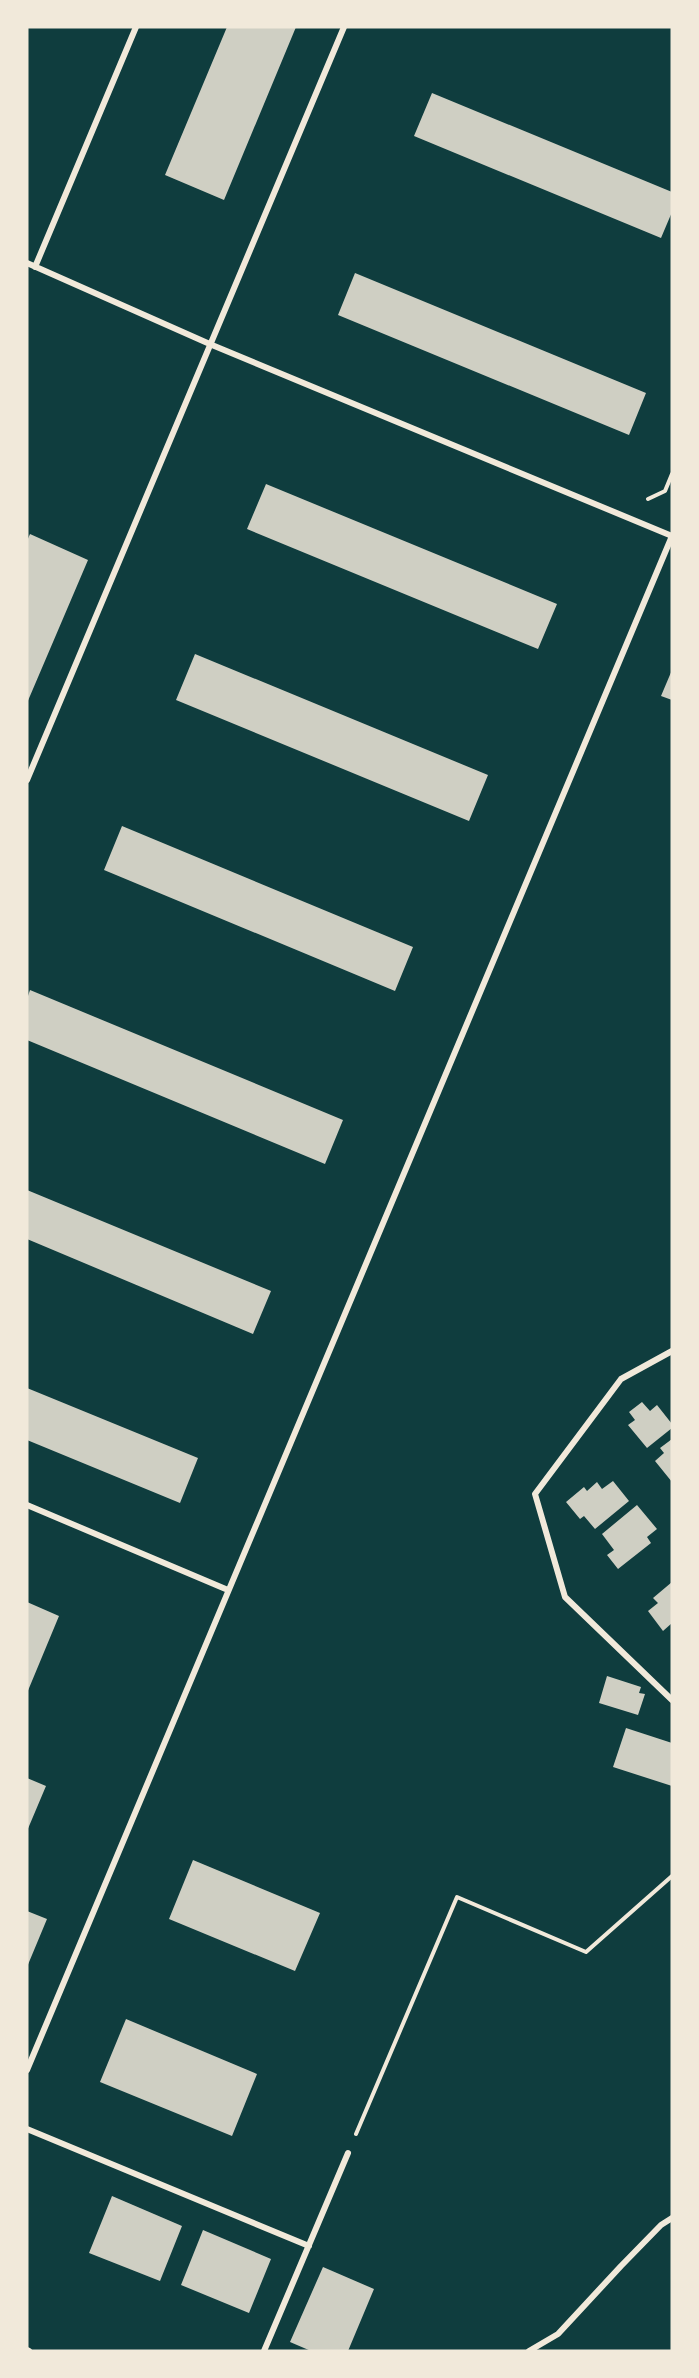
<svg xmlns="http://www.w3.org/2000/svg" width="699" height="2378" font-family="'Work Sans',sans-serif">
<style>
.building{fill:#cfcfc3}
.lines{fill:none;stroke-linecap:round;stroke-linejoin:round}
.path{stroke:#f1e9da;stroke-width:4}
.minor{stroke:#f1e9da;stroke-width:6}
</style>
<rect width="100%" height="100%" fill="#0f3d3e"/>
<path class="building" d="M227 27H296L224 200 165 175Z
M432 93 672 192V212L661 238 414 136Z
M355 273 646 393 629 435 338 315Z
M266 484 557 604 538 649 247 529Z
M30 534 88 560 27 703V541Z
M195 654 488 775 469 821 176 700Z
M672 670V700L661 696Z
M122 826 413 947 395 991 104 870Z
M30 990 343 1120 325 1164 27 1040V999Z
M27 1190 271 1291 253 1334 27 1239Z
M27 1388 198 1458 180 1503 27 1440Z
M642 1402 650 1411 657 1405 672 1424V1428L647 1448 628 1425 635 1420 629 1412Z
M672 1439V1482L655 1461 664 1453 660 1448Z
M613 1481 629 1501 595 1529 584 1516 580 1519 566 1502 584 1487 587 1491 597 1482 602 1489Z
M637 1505 657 1529 647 1537 651 1543 618 1569 607 1555 614 1550 602 1534Z
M672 1582V1623L663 1631 648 1611 658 1603 653 1598Z
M27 1602 59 1616 27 1693Z
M607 1676 641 1687 639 1693 645 1694 638 1715 599 1703Z
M626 1728 672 1743V1786L613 1767Z
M27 1778 46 1786 27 1831Z
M193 1860 320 1913 295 1971 169 1919Z
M27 1911 47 1919 27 1967Z
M126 2019 257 2074 232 2136 100 2082Z
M112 2196 182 2226 160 2281 89 2253Z
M203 2230 271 2259 249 2313 181 2285Z
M323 2267 374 2289 348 2351H311L290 2342Z"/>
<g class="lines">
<path class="path" d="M648 499 665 491 672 474
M356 2134 457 1897 586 1952 672 1876"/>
<path class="minor" d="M27 263 212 345 672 536
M35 267 136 27
M27 780 344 27
M672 1351 621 1379 535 1494 565 1597 672 1700
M27 1505 228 1590
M27 2070 672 536
M27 2129 309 2246
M27 2350 29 2351
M264 2351 348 2153
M529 2351 558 2334 621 2266 661 2225 672 2218"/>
</g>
<rect width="699" height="2378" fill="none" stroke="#f1e9da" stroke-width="57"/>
</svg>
